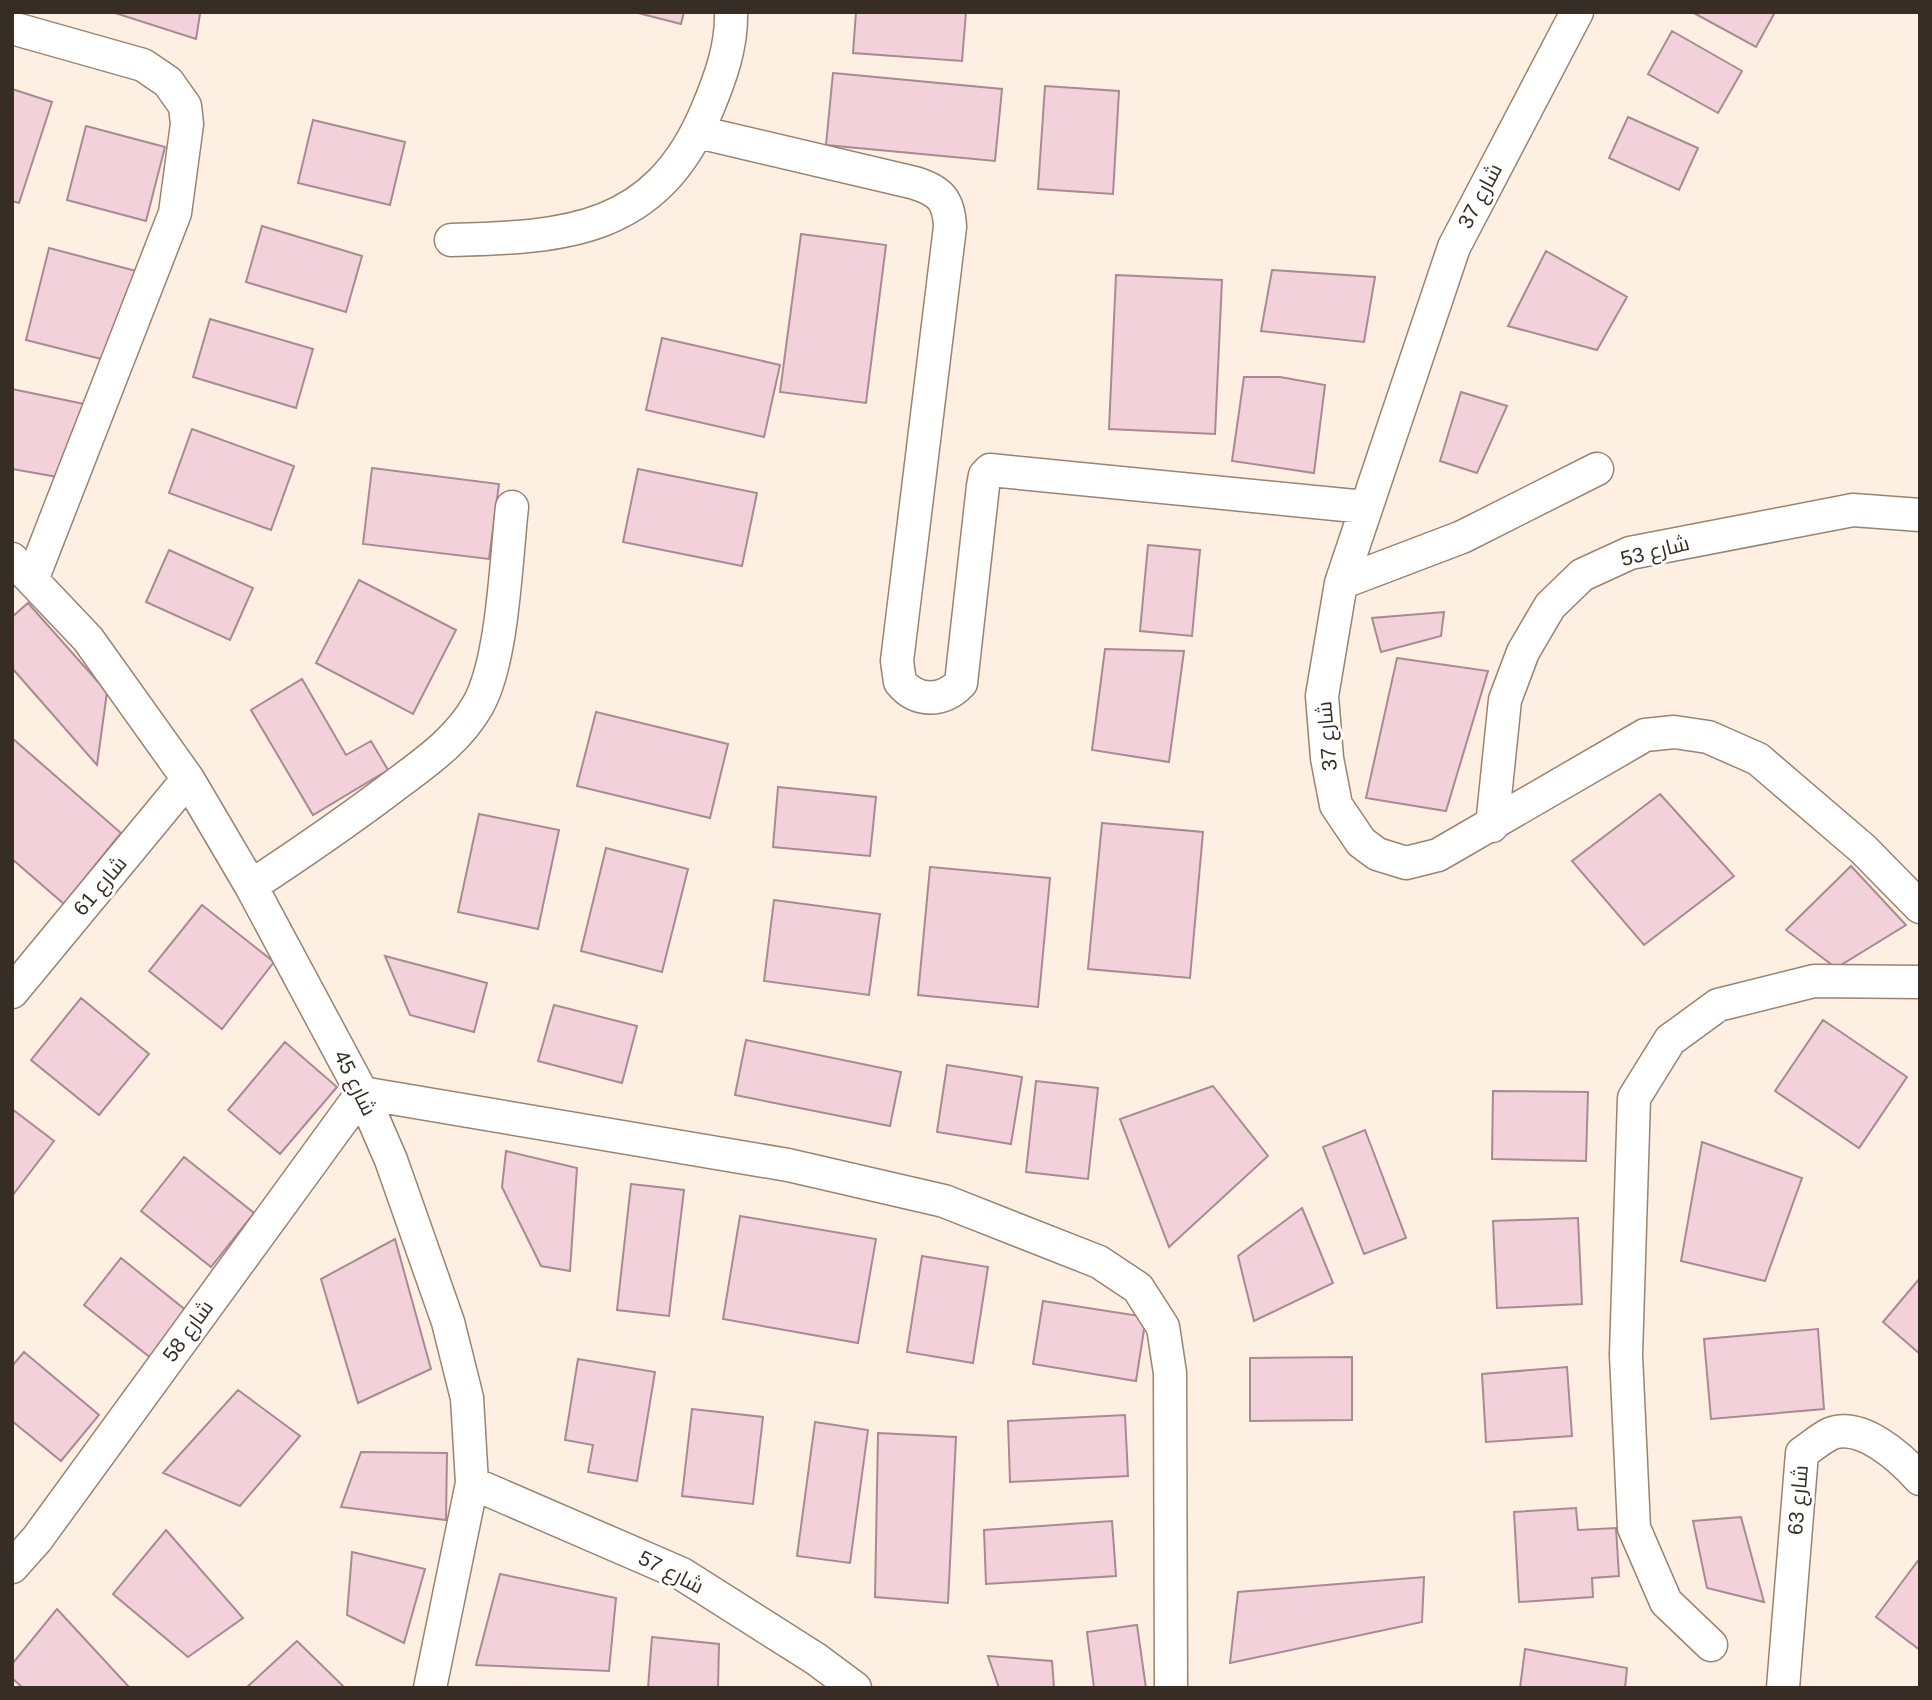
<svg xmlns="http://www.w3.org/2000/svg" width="1932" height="1700" font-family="Helvetica,Cairo,sans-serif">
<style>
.building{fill:#f2d1da;stroke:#a98a93;stroke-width:2}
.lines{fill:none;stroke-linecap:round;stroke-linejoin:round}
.street-casing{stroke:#9a8370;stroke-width:35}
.street{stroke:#fff;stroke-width:32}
.labels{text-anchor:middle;stroke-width:6;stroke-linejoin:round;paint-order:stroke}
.street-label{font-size:21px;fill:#372d25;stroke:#fff}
</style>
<rect width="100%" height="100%" fill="#feefe3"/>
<path class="building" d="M112 12H196L200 14 196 39Z
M634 12H684L681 24Z
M856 12H966L962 61 853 53Z
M1692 12H1775L1756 47Z
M1672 31 1742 71 1718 113 1648 74Z
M833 73 1002 89 995 161 826 145Z
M1045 86 1119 91 1113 194 1038 189Z
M12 89 52 102 19 203 12 201Z
M1628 117 1698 148 1679 190 1609 158Z
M313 120 405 142 390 205 298 183Z
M86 126 165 147 146 221 67 200Z
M262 226 362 256 346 312 246 282Z
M801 234 886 245 866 403 780 392Z
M49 248 136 271 113 362 26 340Z
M1546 251 1627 297 1597 350 1508 326Z
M1272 270 1375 277 1364 342 1261 331Z
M1116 275 1222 280 1215 434 1109 429Z
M210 319 313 349 296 408 193 377Z
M662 338 780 365 764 437 646 410Z
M1244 377H1280L1325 385 1314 473 1232 461Z
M12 389 94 406 69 479 12 469Z
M1461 392 1507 406 1477 473 1440 461Z
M192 429 294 466 271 530 169 493Z
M372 468 499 484 489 559 363 544Z
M638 469 757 493 742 566 623 542Z
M1148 545 1200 550 1192 636 1140 631Z
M169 550 253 588 230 640 146 602Z
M359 580 456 630 413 714 316 663Z
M28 603 107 692 97 765 12 668V617Z
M1444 612 1441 636 1381 652 1372 618Z
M1105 649 1184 651 1169 762 1092 750Z
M1397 658 1488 671 1446 811 1366 798Z
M302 679 346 755 371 741 388 770 313 815 251 710Z
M596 712 728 744 710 818 577 786Z
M12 738 121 833 64 904 12 859Z
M778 787 876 797 870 856 773 847Z
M1660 794 1734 876 1644 945 1572 861Z
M479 814 559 830 538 929 458 912Z
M1102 823 1203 832 1190 978 1088 969Z
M606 848 688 869 662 972 581 951Z
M1851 866 1906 925 1836 968 1786 930Z
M930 867 1050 878 1038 1007 918 995Z
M774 900 880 914 869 995 764 981Z
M202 905 274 962 222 1029 149 971Z
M385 956 487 983 474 1032 410 1015Z
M81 998 149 1054 99 1115 31 1060Z
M554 1005 637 1026 622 1083 538 1061Z
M1823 1020 1907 1077 1859 1148 1775 1091Z
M746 1040 901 1072 890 1126 735 1095Z
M285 1042 337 1087 280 1154 228 1110Z
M947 1065 1022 1077 1011 1144 937 1132Z
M1036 1081 1098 1088 1088 1179 1026 1172Z
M1213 1086 1268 1156 1169 1247 1120 1119Z
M1493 1091 1588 1092 1586 1161 1492 1159Z
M12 1109 54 1141 12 1196Z
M1365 1130 1406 1238 1364 1254 1323 1147Z
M1702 1142 1802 1178 1765 1281 1681 1261Z
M506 1151 577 1168 570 1271 541 1266 502 1187Z
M184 1157 254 1213 211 1267 141 1211Z
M631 1184 684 1190 669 1316 617 1310Z
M1302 1208 1333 1283 1254 1321 1238 1256Z
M740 1216 876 1239 858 1343 723 1319Z
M1578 1218 1582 1304 1497 1308 1493 1221Z
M395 1239 431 1369 358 1403 321 1279Z
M922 1256 988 1267 973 1363 907 1352Z
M121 1258 193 1316 156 1362 84 1305Z
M1920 1278V1354L1883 1322Z
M1043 1301 1146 1317 1136 1381 1033 1364Z
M1818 1329 1824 1409 1711 1419 1704 1339Z
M24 1352 99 1415 61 1461 12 1421V1366Z
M1352 1357V1420L1250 1421V1358Z
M578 1359 655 1372 637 1481 588 1472 593 1445 565 1440Z
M1567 1367 1572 1436 1486 1442 1482 1374Z
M238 1390 300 1436 240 1506 163 1473Z
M692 1409 763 1417 753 1504 682 1496Z
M1125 1415 1128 1476 1010 1482 1008 1421Z
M815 1422 868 1430 850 1563 797 1556Z
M878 1433 956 1437 948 1603 875 1597Z
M361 1452 447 1453 446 1520 341 1507Z
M1576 1508 1578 1530 1616 1528 1619 1576 1592 1578 1593 1597 1519 1602 1514 1512Z
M1741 1517 1764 1602 1707 1588 1693 1521Z
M1112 1521 1116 1576 986 1584 984 1530Z
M166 1530 243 1618 188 1657 113 1594Z
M352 1552 425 1569 404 1643 347 1615Z
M1920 1558V1650L1876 1617Z
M500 1574 616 1598 609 1671 476 1665Z
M1424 1577 1422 1622 1230 1663 1238 1592Z
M57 1609 130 1688H23L12 1678V1664Z
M1137 1625 1146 1688H1094L1087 1632Z
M652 1637 719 1644 718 1688H648Z
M297 1641 345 1688H246Z
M1525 1649 1627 1668 1625 1688H1520Z
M988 1656 1052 1661 1054 1688H999Z"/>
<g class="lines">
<g class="street-casing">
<path id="street" d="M1577 12 1454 247 1341 583 1322 696 1327 758 1336 805 1361 842 1377 854 1406 863 1438 855 1645 735 1674 732 1708 737 1758 759 1863 849 1920 907
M12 28 143 65 168 82 185 106 187 124 175 213 32 580
M698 132 915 183C940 191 949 200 950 227L897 661 900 682C917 703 943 702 961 683L983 486 985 475 990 470 1365 507
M451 240C567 237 656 232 707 110 720 79 732 47 731 12
M12 559 88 639 188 779 251 886 362 1093 391 1160 448 1322 467 1398 472 1483 430 1688
M1341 583 1462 537 1597 469
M1492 826 1505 700 1523 652 1550 606 1582 575 1630 553 1853 510 1920 515
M251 886C298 855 345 823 390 789 423 764 457 742 478 705 503 661 506 560 512 507
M12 992 188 779
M472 1483 682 1574 816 1659 855 1688
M12 1567 37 1539 362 1093 788 1165 944 1201 1099 1262 1138 1288 1163 1327 1170 1373 1171 1688
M1711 1645 1666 1602 1634 1528 1626 1355 1634 1098 1670 1040 1718 1005 1814 981 1920 982
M1783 1688 1802 1453C1811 1447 1820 1439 1830 1434 1861 1421 1901 1458 1920 1479"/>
</g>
<use href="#street" class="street"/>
</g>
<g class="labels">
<g class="street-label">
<text transform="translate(1480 196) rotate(-62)" y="7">شارع 37</text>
<text transform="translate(1655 551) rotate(-14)" y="7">شارع 53</text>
<text transform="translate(1327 736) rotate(-95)" y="7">شارع 37</text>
<text transform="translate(100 886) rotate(-50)" y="7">شارع 61</text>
<text transform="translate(355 1083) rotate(64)" y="7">شارع 45</text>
<text transform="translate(188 1331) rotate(-54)" y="7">شارع 58</text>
<text transform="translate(1798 1500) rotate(-85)" y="7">شارع 63</text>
<text transform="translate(671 1572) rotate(27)" y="7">شارع 57</text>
</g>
</g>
<rect width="1932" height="1700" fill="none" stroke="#372d25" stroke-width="28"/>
</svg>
